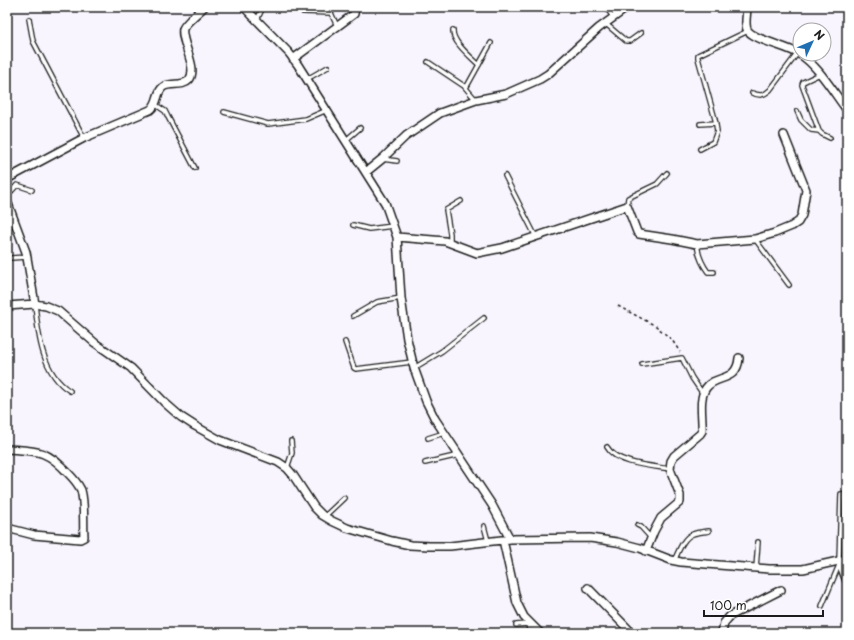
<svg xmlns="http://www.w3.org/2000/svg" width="854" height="640" font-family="'Playpen Sans',sans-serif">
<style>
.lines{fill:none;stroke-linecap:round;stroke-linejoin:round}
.lane-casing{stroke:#1c1c1c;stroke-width:6}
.street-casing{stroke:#1c1c1c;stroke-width:10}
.path{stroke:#1c1c1c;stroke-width:1.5;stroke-dasharray:3 3;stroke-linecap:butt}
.lane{stroke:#fff;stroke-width:3.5}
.street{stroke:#fff;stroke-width:7}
</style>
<rect width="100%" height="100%" fill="#f8f5fe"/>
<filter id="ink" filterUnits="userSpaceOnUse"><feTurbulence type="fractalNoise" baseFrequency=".025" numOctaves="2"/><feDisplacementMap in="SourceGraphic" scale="8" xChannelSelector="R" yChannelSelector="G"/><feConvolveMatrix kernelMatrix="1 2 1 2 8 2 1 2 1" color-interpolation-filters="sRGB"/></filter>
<g filter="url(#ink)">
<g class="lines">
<g class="lane-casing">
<path id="lane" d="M606 7 613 17
M303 12 331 13 337 26
M29 19 33 41 84 138
M257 20 263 7
M606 24 626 41H630L641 33
M453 30C452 42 471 57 479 65
M428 62 464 86 476 100
M820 74 803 82 802 85 819 131 822 134 830 138
M307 79 328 67
M466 88 491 43
M752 93C760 96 763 96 770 90L797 54
M156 105 165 111 168 117 195 168
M797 111 801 120 811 130 819 131
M224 112 268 124 306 119 327 110
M700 124 716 123
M346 140 360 128
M700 149 713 142 717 131 715 119 698 58V55L748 31
M382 159 397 161
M505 176 536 237
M7 196 17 185 32 190
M627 206 628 198 657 184 667 173
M7 220 15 221
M353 225 369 229 393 226
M755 239 789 285
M450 242V234L446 210 461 201
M697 244C698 254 702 264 708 272H714
M11 258 27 257
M35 304C38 334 42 374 70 391
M353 316 377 302 401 298
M345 342 354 368 356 369 412 362
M642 364 682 358 692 378 703 394
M414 368 442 351 484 318
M428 438 444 433
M607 447C616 464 652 466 670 469
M425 463 459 455
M287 468 292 453 291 441
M325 516 344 498
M637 525 641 527 651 538
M484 526 488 541
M674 561C678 553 683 537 693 534 698 532 704 532 709 531
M839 561 841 494
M756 568 758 542
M822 606 839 565
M527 621 530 633
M516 625 527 624"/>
</g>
<g class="street-casing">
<path id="street" d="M244 7 289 53 298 65 385 203 397 237 401 298 407 339 414 368 426 401 435 419 492 505 510 539
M747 7C747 14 744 26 748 31 757 41 787 46 799 54 817 64 834 93 847 110
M293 59 354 14 355 7
M366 172 382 159 406 136 440 113 476 100 506 94 540 79 548 74 599 28 628 7
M7 179 84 138 150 110C159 104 156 92 163 87 170 82 183 87 189 80 199 68 180 41 183 29 185 23 199 12 204 7
M7 201 26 252 35 304
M397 237 445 241 477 253 502 248 627 206 637 232 639 234 672 239 697 244 755 239 775 233 792 226 798 222 802 215 806 190 784 135
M7 306 35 304 46 306 58 311 95 343 131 368 165 403 181 417 195 426 220 440 278 462 287 468 293 475 314 507 322 515 332 521 347 528 392 541 410 545 429 546H450L510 539 590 538 617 542 640 548 671 560 681 562 769 569H803L847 559
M7 449C37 451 46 449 68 473 73 478 78 484 81 490 85 504 83 522 84 537L80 539 34 535 7 528
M503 540 517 603 524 617 540 633
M646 551 654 531 661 518 680 502V495L670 469 671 461 674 456 700 434 702 431C703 418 698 399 706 388 716 374 737 383 739 358
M839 561 847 581
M588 588 632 633
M722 633 724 623 730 616 781 590"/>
</g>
<path class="path" d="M618 306 656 326 672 340 680 352"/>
<use href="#lane" class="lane"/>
<use href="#street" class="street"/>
</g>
</g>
<rect width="854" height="640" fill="none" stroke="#fff" stroke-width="24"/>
<rect x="12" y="12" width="830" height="616" fill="none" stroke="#1c1c1c" stroke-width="1.5" filter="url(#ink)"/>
<g transform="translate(812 42) rotate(46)"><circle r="19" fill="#ffffff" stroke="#a4a4a4"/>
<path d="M0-3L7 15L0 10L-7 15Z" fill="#1f6fb2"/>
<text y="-6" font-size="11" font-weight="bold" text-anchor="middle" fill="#1c1c1c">N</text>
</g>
<path d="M704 610v6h119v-6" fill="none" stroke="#1c1c1c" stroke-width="2"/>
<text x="710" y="610" font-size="12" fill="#1c1c1c" stroke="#ffffff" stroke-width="3" paint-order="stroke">100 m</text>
</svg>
